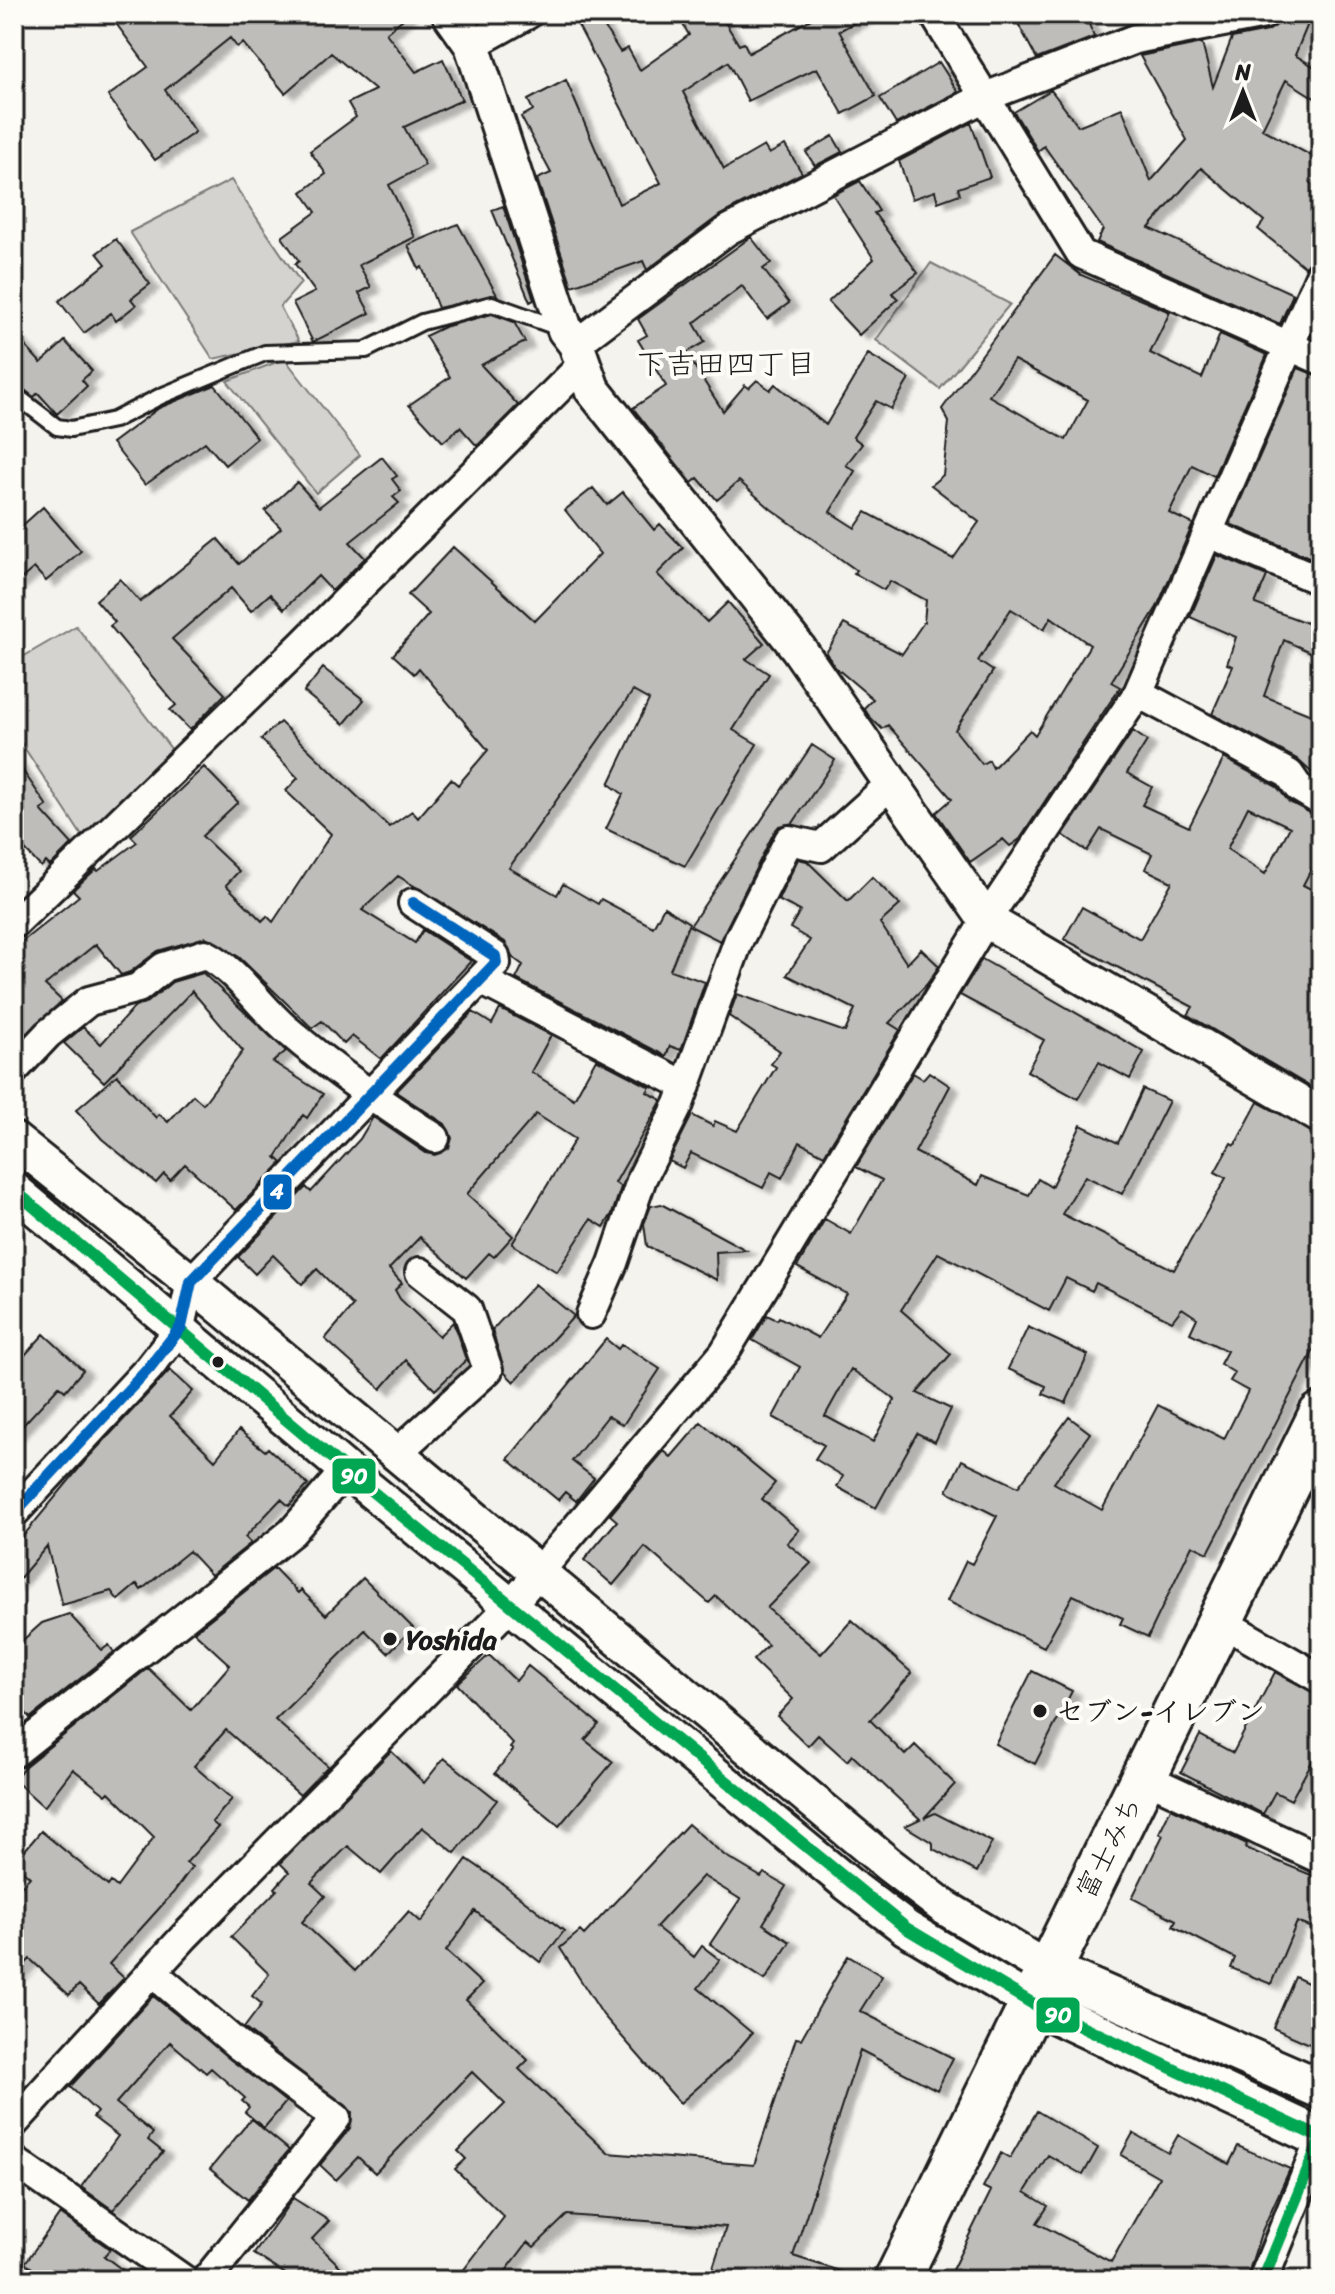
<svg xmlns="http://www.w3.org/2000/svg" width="1335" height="2294" font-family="Sriracha,'Klee One',sans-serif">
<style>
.green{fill:#d4d3cf;stroke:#787876;stroke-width:2}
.building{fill:#bebdba;stroke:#1c1c1c;stroke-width:2;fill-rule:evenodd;filter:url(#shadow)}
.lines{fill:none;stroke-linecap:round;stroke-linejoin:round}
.service-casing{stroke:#1c1c1c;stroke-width:20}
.minor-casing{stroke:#1c1c1c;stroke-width:34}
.tertiary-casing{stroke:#1c1c1c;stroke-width:40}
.secondary-casing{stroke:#1c1c1c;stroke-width:44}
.trunk-casing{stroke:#1c1c1c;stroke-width:50}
.service{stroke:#fdfcf7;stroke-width:14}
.minor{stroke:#fdfcf7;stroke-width:28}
.tertiary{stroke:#fdfcf7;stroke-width:34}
.secondary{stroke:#fdfcf7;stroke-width:38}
.trunk{stroke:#fdfcf7;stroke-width:44}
.bus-1-casing{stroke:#fdfcf7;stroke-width:18}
.bus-2-casing{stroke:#fdfcf7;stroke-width:18}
.bus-1{stroke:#00a651;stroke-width:12}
.bus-2{stroke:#0065bd;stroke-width:12}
.bus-dot{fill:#1c1c1c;stroke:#fdfcf7;stroke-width:3}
.labels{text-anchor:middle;stroke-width:8;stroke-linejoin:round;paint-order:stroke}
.poi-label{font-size:28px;font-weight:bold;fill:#1c1c1c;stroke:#fdfcf7;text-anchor:start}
.street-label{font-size:28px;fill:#1c1c1c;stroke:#fdfcf7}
.neighbourhood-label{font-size:30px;fill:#1c1c1c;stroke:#fdfcf7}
.line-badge{stroke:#fdfcf7;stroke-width:3}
.badge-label{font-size:22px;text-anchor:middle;font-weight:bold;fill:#fff}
</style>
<defs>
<filter id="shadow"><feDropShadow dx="9" dy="5" stdDeviation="2" flood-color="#0004"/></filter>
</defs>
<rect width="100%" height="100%" fill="#f4f3ee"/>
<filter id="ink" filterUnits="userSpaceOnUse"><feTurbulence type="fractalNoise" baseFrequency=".0125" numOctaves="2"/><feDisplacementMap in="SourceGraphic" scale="16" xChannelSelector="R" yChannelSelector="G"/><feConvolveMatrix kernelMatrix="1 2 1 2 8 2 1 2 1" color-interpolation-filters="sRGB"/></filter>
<g filter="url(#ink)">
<path class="green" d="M231 180 301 283 280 307 299 341 213 359 130 232Z
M931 263 1010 304 940 389 876 340Z
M285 359 360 455 316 493 227 381Z
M76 626 172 750 84 839 14 732V662Z"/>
<path class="building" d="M109 14H409L386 33 416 72 443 59 462 100 404 127 425 165 389 185 415 237 359 265 371 287 359 293 370 313 313 342 293 303 315 292 295 264 299 261 282 237 316 212 302 192 326 174 310 151 356 117 348 103 375 90 331 53 285 93 243 43 237 47 230 38 165 90 195 132 155 160 108 96 148 67Z
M572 14H596L620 52 628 48 640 70 689 35 677 14H720L739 45 744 43 749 53 820 14H870L839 31 876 96 843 114 817 68 748 101 728 62 683 92 724 169 764 146 769 154 785 145 802 173 720 215 647 270 643 261 572 286 537 179 551 173 521 117 533 110 528 100 566 80 619 204 661 183Z
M1013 14H1085L1094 37 1037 59Z
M1310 19 1295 55 1321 71V102L1286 80 1262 129 1321 161V256L1312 259 1305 267 1258 229 1264 221 1201 168 1149 228 1293 294 1280 324 1097 242 1103 229 1044 146 1038 151 1014 112 1051 90 1078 126 1122 108 1151 181 1187 140 1140 56 1202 43 1213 87 1232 38 1268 31 1279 23Z
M939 62 958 92 896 124 880 98Z
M971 123 990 177 958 188 960 194 938 202 935 191 912 199 899 161Z
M833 136 842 152 815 166 806 152Z
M860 181 879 211 874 213 918 273 892 293 898 299 859 335 828 302 874 259 833 195Z
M503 206 534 300 530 302 492 210Z
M458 224 497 295 438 308 422 267 419 269 408 245Z
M751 237 771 263 763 269 789 303 767 319 742 286 694 323 705 342 686 353 723 411 745 385 749 388 757 380 770 390 775 384 826 425 868 354 909 379 891 409 876 401 853 437 862 444 846 465 855 471 830 512 855 528 866 512 953 559 979 522 931 485 943 475 949 422 942 409 1055 255 1081 275 1170 312 1150 353 1202 378 1220 334 1267 355 1214 476 1192 465 1169 513 1193 524 1157 607 1111 682 1120 687 1020 839 1010 846 1003 839 970 862 936 813 952 799 888 725 882 729 869 716 864 708 873 699 835 667 826 653 844 624 902 654 924 622 926 600 890 581 884 590 854 573 856 570 771 509 739 481 717 500 698 478 692 483 633 408 666 386 638 340 647 335 638 319ZM1014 360 1088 400 1066 440 989 396ZM1011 609 1044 629 1051 617 1090 645 1035 735 1030 730 993 768 989 760 982 764 955 730 993 671 978 661Z
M116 239 150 284 131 299 136 305 116 321 111 313 84 333 59 301 106 264 97 253Z
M492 314 514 322 525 342 481 365 518 405 477 446 460 427 443 442 409 405 450 377 425 336 444 327Z
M14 334 41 363 65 341 92 371 82 380 87 386 57 414 38 393 34 397 14 382Z
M1298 368 1321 377V562L1230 524Z
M215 385 257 438 225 465 205 442 145 485 112 443 159 408Z
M382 457 397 476 392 479 401 491 393 497 399 503 350 542 365 558 332 591 318 576 284 609 270 594 251 611 231 588 172 639 225 694 190 730 170 710 176 705 110 626 115 622 96 600 120 579 140 602 218 539 239 564 281 528 265 511 297 482 319 507Z
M593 488 607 505 623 492 654 530 660 524 683 548 657 574 707 622 728 602 764 643 746 659 769 674 733 730 757 744 685 866 606 829 623 794 609 784 649 700 633 691 509 868 557 895 563 884 598 904 601 899 653 927 664 907 689 923 670 970 705 982 681 1050 670 1046 666 1056 516 979 523 965 512 957 505 942 398 876 362 910 415 943 423 930 471 961 381 1059 352 1036 344 1044 322 1021 312 1028 239 957 206 937 158 951 130 972 121 975 96 944 45 985 62 1001 14 1045V948L79 896 73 890 96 869 98 871 137 842 131 836 204 767 238 802 202 836 239 871 226 885 262 921 267 916 273 922 331 834 286 791 298 778 261 739 280 722 389 827 412 811 418 818 451 779 458 785 488 750 419 668 414 674 393 655 429 614 408 595 453 547 535 621 600 554 565 510Z
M43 507 81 551 46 581 34 568 14 585V533Z
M1217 555 1267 576 1255 604 1321 628V657L1284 640 1264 696 1321 719V781L1297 759 1212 714 1233 666 1227 664 1236 637 1190 617Z
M323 668 364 700 344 724 304 692Z
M1133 731 1147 741 1127 773 1152 787 1142 805 1189 827 1224 758 1277 787 1289 802 1321 818V850L1303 885 1321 894V953L1313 980 1321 984V1093L1188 1015 1193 1007 1064 939 1082 907 1140 939 1172 882 1145 869 1152 854 1101 829 1087 851 1063 835ZM1248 807 1290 827 1265 874 1227 849Z
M812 745 835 760 793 823 779 826 774 832 720 941 690 926Z
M14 758 47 806 41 810 72 844 50 866 46 862 41 867 14 838Z
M798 859 807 861 848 901 872 877 900 905 880 923 907 964 921 949 939 966 927 984 889 1023 900 1030 824 1155 800 1142 782 1178 771 1172 763 1188 691 1153 683 1168 669 1161 692 1115 713 1126 715 1121 737 1131 776 1067 771 1064 780 1051 729 1016 737 994 845 1032 855 1009 787 975 810 940 790 928 800 911 778 900Z
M982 959 1144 1052 1130 1079 1099 1062 1078 1099 1027 1071 1044 1040 960 995Z
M203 973 286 1051 273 1062 323 1094 307 1118 303 1115 276 1157 282 1163 236 1210 185 1164 170 1180 164 1174 156 1183 102 1139 76 1110 117 1075 156 1118 159 1114 168 1122 193 1095 203 1104 243 1051 192 991 104 1082 64 1043 83 1027 101 1044 135 1006 148 1002 172 982Z
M500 1009 551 1035 531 1072 574 1099 596 1059 650 1087 647 1092 662 1100 615 1183 621 1187 612 1214 604 1227 591 1219 557 1272 512 1244 575 1139 536 1114 467 1194 513 1236 494 1257 489 1253 466 1278 420 1237 389 1269 402 1283 395 1290 400 1299 439 1336 453 1322 466 1360 435 1390 406 1360 381 1389 325 1339 353 1306 317 1269 302 1284 273 1255 255 1274 238 1257 306 1187 311 1192 360 1139 373 1117 426 1153 435 1155 449 1148 452 1138 445 1124 396 1092 473 1012 492 1024Z
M929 1072 950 1086 915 1152 978 1185 982 1176 1029 1195 1038 1179 1051 1187 1081 1125 1118 1143 1143 1089 1169 1101 1122 1194 1085 1176 1062 1214 1174 1270 1226 1178 1215 1172 1231 1143 1235 1145 1258 1102 1321 1136V1336L1208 1553 1192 1545 1148 1637 1120 1624 1123 1618 1073 1595 1044 1647 947 1601 966 1561 972 1564 997 1516 947 1491 962 1460 1018 1487 1069 1417 1090 1433 1054 1483 1102 1510 1158 1405 1224 1439 1248 1391 1230 1381 1235 1373 1220 1364 1227 1351 1190 1333 1197 1318 1182 1308 1172 1321 1096 1283 1092 1291 1066 1278 1049 1311 938 1253 901 1310 951 1354 917 1393 951 1409 935 1442 917 1433 876 1508 837 1487 843 1476 815 1459 824 1445 773 1417 800 1367 752 1340 767 1315 777 1320 779 1317 818 1338 847 1294 797 1267 825 1219 851 1234 882 1180 856 1167 913 1073 923 1079ZM851 1369 895 1399 873 1442 825 1416Z
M661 1204 746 1250 716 1252 717 1280 647 1246 644 1224 651 1206Z
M535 1284 574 1316 514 1382 505 1373 492 1330Z
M1028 1327 1088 1355 1066 1403 1043 1394 1046 1386 1008 1369Z
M44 1334 83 1370 65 1391 59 1386 14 1435V1367Z
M606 1339 618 1349 622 1344 660 1369 623 1425 608 1416 572 1461 594 1478 576 1501 565 1492 558 1500 508 1459Z
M170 1370 193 1391 170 1416 215 1460 239 1430 265 1451 268 1448 308 1485 289 1506 281 1499 245 1537 251 1543 211 1575 189 1551 141 1590 137 1584 118 1600 111 1591 62 1605 47 1546 14 1585V1547L86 1460Z
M701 1422 775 1483 762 1499 799 1530 787 1543 811 1563 767 1608 821 1654 852 1620 912 1673 870 1720 905 1755 915 1745 955 1784 924 1818 935 1813 992 1842 977 1872 933 1849V1843L905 1826 920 1819 852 1755 847 1761 818 1735 808 1746 777 1716 793 1699 753 1660 768 1645 716 1596 709 1603 645 1547 613 1585 584 1560 617 1521 610 1515 630 1491 664 1451 671 1457Z
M274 1568 298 1593 301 1590 326 1615 363 1578 413 1628 388 1653 365 1630 275 1720 328 1766 300 1795 226 1730 194 1766 232 1799 212 1822 218 1827 186 1863 192 1867 173 1893 109 1964 124 1978 99 2004 79 1985 69 1995 30 1959 14 1976V1894L30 1877 14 1863 41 1831 108 1886 111 1882 117 1887 154 1837 109 1792 106 1795 73 1769 44 1807 14 1780 24 1767 148 1668 191 1710 230 1665 194 1632Z
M69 1614 102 1650 109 1645 114 1652 30 1718 14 1698V1648L42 1623Z
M489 1655 516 1681 528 1666 599 1724 585 1740 613 1762 559 1826 495 1773 513 1750 510 1748 513 1744 457 1684Z
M1032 1671 1072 1691 1035 1764 995 1744Z
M1275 1672 1321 1696V1745L1291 1800 1275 1792 1263 1814 1181 1772 1200 1735 1233 1753Z
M391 1751 424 1783 444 1758 497 1800 455 1853 422 1827 381 1874 348 1846 311 1883 325 1896 302 1922 355 1971 409 1911 421 1922 467 1859 507 1887 564 1931 540 1962 475 1911 446 1951 482 1984 466 2000 528 2060 519 2069 608 2153 754 2165 796 2038 801 2039 848 1956 882 1976 860 2011 953 2058 937 2090 860 2050 793 2256 852 2275 851 2280H709L726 2227 567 2215 534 2247 528 2242 499 2280H456L504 2217 455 2169 466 2159 458 2151 505 2104 472 2072 375 2173 358 2157 336 2180 320 2165 350 2128 352 2112 244 2028 262 2004 252 1996 269 1974 231 1937 277 1890 275 1888 289 1872 280 1863Z
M1171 1808 1247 1844 1245 1848 1321 1879V1931L1297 1922 1271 1984 1231 1968 1235 1958 1173 1926 1176 1920 1132 1898 1163 1835 1159 1833Z
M688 1824 724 1855 761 1877 764 1873 786 1886 763 1924 790 1942 765 1980 710 1944 740 1899 703 1876 656 1927 694 1957 702 1946 720 1960 698 1988 752 2033 729 2060 680 2103 603 2015 560 1948 580 1931 584 1935Z
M1295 1977 1321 1989V2049L1273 2028Z
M153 1996 286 2102 264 2128 245 2112 249 2107 242 2101 245 2098 211 2068 206 2073 170 2042 116 2103 153 2133 148 2140 163 2152 113 2210 81 2187 118 2136 93 2117 97 2112 70 2087Z
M1037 2111 1098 2148 1083 2175 1048 2155 1025 2192 1048 2206 1037 2223 1111 2262 1159 2177 1121 2155 1133 2133 1168 2153 1178 2135 1229 2164 1238 2146 1290 2169 1261 2233 1246 2280H964L951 2272 991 2191 983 2187 1001 2153 1010 2158Z
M251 2119 289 2150 248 2200 210 2169Z
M293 2198 329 2221 312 2239 354 2280H295L254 2254Z
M60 2214 110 2249 104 2256 136 2280H49L25 2263Z"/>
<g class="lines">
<g class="service-casing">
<path id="service" d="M14 394 57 427 71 429 114 420 161 396 265 353 366 350 422 322 492 304 562 329"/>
</g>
<g class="minor-casing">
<path id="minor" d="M934 14 1081 254 1321 360
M472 45 528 14
M576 344 728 230 985 97 1135 39 1265 14
M1209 533 1321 581
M1138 693 1289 774 1298 787 1321 801
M14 924 303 644 583 364
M481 980 686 1086
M14 1070 48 1034 89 1001 138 988 164 967 205 954C238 971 258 1005 286 1029 333 1070 383 1104 435 1138
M591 1314 613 1263 642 1178 679 1104 739 939 789 840 821 847 892 783
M397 1453 488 1370 467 1309 420 1272
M14 1513 149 1368 181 1327 191 1282 496 963 495 956 413 903
M1220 1621 1321 1679
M14 1753 292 1532 346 1470
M1144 1777 1321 1859
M152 1972 239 2046 336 2118 206 2280
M14 2123 184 1937 512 1604 724 1353 986 920 1138 693 1321 273
M14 2161 184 2280
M1263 2280 1321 2138"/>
</g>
<g class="tertiary-casing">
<path id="tertiary" d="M450 14 472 45 565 330 576 344 592 389 798 648 986 920 1321 1116
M14 1140 191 1282 888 1864 944 1907 1047 1969
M14 1190 346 1470 848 1884 906 1928 1030 2002"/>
</g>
<g class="secondary-casing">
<path id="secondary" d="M1047 1969 1321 2089
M1030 2002 1321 2138"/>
</g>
<g class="trunk-casing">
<path id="trunk" d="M897 2280 1321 1415"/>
</g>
<use href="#service" class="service"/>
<use href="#minor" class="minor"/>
<use href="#tertiary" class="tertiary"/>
<use href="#secondary" class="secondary"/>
<use href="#trunk" class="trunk"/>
<g class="bus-1-casing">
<path id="bus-1" d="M14 1190 346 1470 906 1928 1030 2002 1321 2138 1263 2280"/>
</g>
<g class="bus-2-casing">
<path id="bus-2" d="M14 1513 149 1368 181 1327 191 1282 496 963 495 956 413 903"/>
</g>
<use href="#bus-1" class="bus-1"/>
<use href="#bus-2" class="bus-2"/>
</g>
</g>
<g class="bus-dot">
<circle cx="218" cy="1362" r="7"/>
<circle cx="390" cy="1639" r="8"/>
<circle cx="1040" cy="1711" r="8"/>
</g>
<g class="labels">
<g class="poi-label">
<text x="406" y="1649">Yoshida</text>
<text x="1056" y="1721">セブン-イレブン</text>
</g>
<g class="street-label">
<text transform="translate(1108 1847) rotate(-63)" y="10">富士みち</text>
</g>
<g class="neighbourhood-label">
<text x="726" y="374">下吉田四丁目</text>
</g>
</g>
<g class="line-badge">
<rect x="262" y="1173" width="31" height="38" rx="8" fill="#0065bd"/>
<rect x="331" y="1457" width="46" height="38" rx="8" fill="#00a651"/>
<rect x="1035" y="1996" width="46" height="38" rx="8" fill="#00a651"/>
</g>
<g class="badge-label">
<text x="277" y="1199">4</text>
<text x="354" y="1484">90</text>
<text x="1058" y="2023">90</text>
</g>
<rect width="1335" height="2294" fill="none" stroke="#fdfcf7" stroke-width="48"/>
<rect x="24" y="24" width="1287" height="2246" fill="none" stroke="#1c1c1c" stroke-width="3" filter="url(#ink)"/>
<g transform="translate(1243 92)" stroke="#fdfcf7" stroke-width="6" paint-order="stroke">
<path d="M0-6L14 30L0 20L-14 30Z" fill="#1c1c1c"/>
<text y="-12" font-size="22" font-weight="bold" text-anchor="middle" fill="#1c1c1c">N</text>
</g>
</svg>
